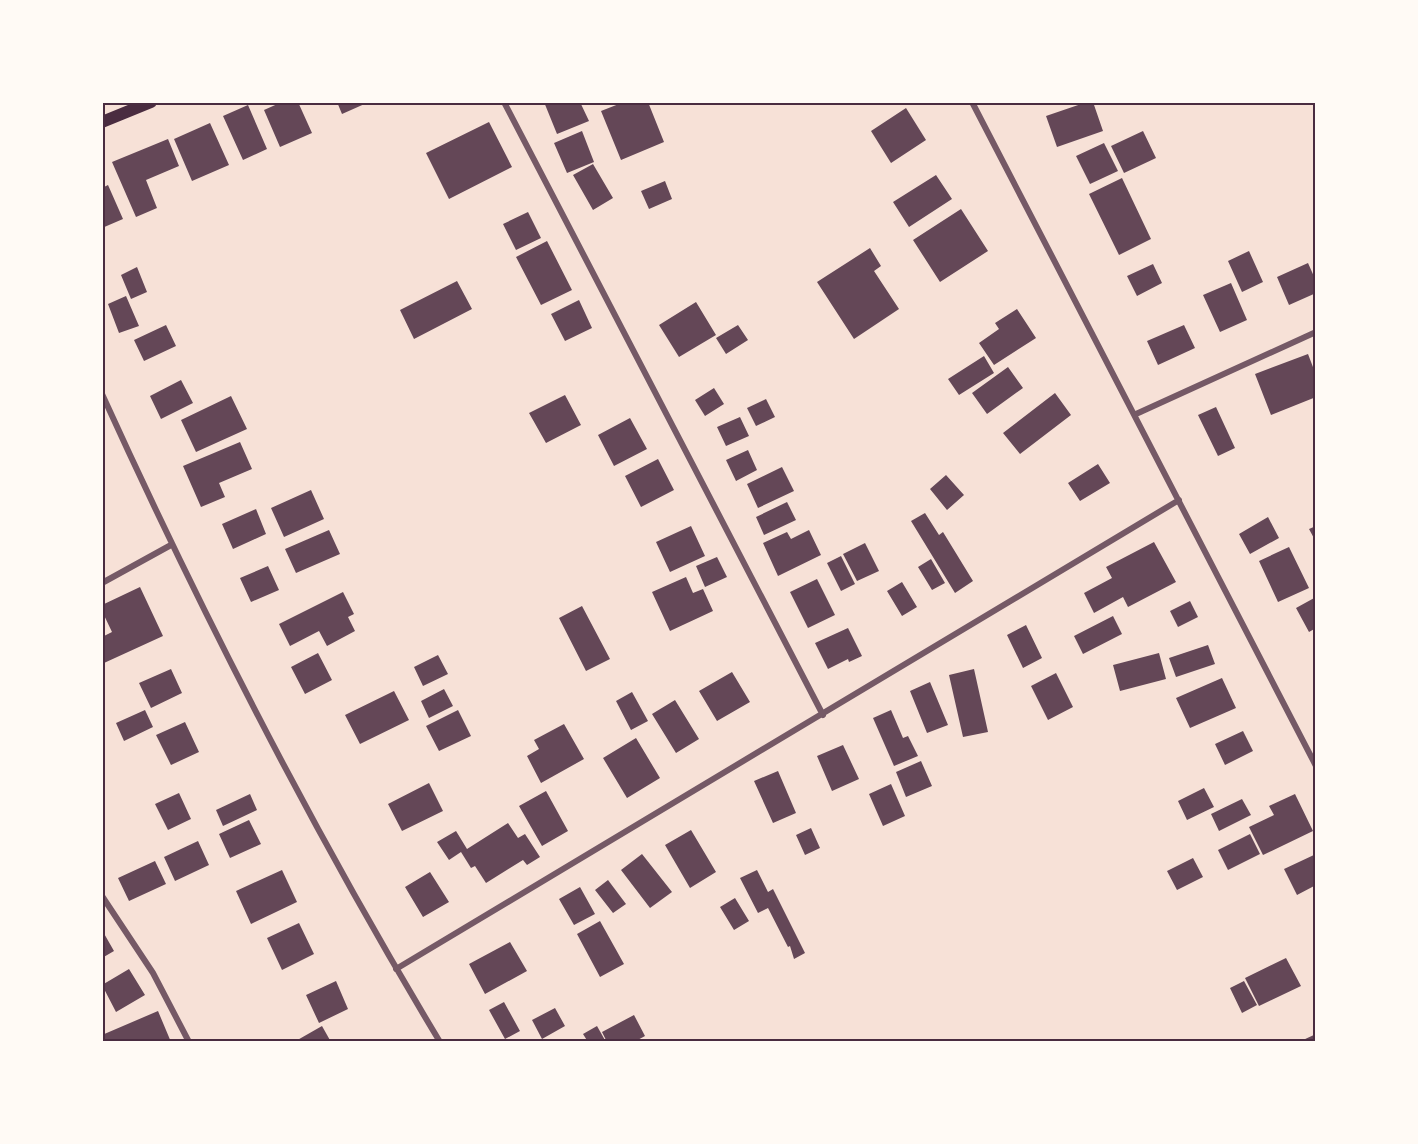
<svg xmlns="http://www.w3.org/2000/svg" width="1418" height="1144" font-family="'Libre Baskerville',serif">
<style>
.building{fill:#644757}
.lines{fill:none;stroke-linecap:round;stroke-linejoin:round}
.minor{stroke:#755966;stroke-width:6}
.secondary{stroke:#4a2c40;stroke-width:12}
.neatline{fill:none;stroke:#4a2c40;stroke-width:2}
</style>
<rect width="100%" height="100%" fill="#f7e1d7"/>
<path class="building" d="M282 102H298L312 133 280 147 264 110Z
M337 102H369L342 114Z
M544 102H580L589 121 557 134Z
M624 102H648L664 142 621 160 601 111Z
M1087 102H1093L1103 131 1057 147 1046 116Z
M248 105 267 149 243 160 223 116Z
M906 108 926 140 891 163 871 131Z
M489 122 512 167 449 199 426 153Z
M210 123 229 165 192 181 174 139Z
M582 131 594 162 567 173 554 143Z
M1143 131 1156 158 1124 173 1111 146Z
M168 139 179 166 146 180 157 208 136 217 112 162Z
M1104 143 1118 171 1090 184 1076 156Z
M593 164 613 198 593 210 573 175Z
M936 175 952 199 909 227 893 202Z
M1122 178 1151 239 1119 255 1089 194Z
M665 181 672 199 649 209 641 191Z
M108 185 123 219 102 228V188Z
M961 209 988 251 940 282 913 240Z
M528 212 541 238 516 250 503 224Z
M547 241 572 290 541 305 516 257Z
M870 248 881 266 874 271 899 309 854 339 817 282Z
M1249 251 1263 282 1242 292 1228 261Z
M1308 263 1316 281V293L1289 305 1277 277Z
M1153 264 1162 283 1137 296 1127 276Z
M137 267 147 292 131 299 121 275Z
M457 281 472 309 414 339 400 310Z
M1231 283 1247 320 1220 332 1203 295Z
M126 296 139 326 119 333 108 304Z
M579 300 592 328 565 341 551 314Z
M696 302 716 335 679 357 659 325Z
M1017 309 1036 338 994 365 979 343 999 329 995 323Z
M166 325 176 346 144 361 134 340Z
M738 325 748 340 726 354 716 338Z
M1184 325 1195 348 1158 365 1147 341Z
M1308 354 1316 375V397L1271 415 1255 374Z
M984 356 994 373 959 395 948 379Z
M1008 367 1023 388 987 414 972 393Z
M181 380 193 403 161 419 150 396Z
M714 388 724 404 705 416 695 400Z
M1055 393 1071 415 1020 454 1003 433Z
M565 395 581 425 546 443 529 413Z
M231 396 247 429 196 452 181 420Z
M766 399 775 417 756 426 747 408Z
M1216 407 1235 448 1218 456 1198 415Z
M740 417 749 436 726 446 717 427Z
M630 418 647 449 614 466 598 435Z
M240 442 252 469 219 483 225 497 201 507 183 466Z
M748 450 757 470 736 481 726 460Z
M658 459 674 490 641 507 625 476Z
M1098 464 1110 483 1080 501 1068 483Z
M782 467 794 491 758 508 747 484Z
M946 475 964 495 947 510 930 489Z
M311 490 324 519 284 537 271 508Z
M787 502 796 520 764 535 756 517Z
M256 509 266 534 233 549 222 524Z
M925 513 939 535 943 532 973 581 955 593 911 521Z
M1268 517 1279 538 1250 554 1239 534Z
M691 526 705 556 670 572 656 542Z
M1316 526V542L1309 529Z
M329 530 340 554 296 573 285 549Z
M809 530 821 555 778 576 763 543 787 532 791 539Z
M1154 542 1176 582 1128 607 1123 597 1094 613 1084 593 1112 578 1106 567Z
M865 543 879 571 857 581 843 554Z
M1289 547 1309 588 1278 602 1259 561Z
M841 556 855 584 841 591 827 563Z
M717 557 727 577 705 587 696 566Z
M931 559 945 583 932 590 918 567Z
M268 566 279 590 251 602 240 578Z
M686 577 693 593 703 589 713 611 670 631 652 592Z
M817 579 835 615 808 628 790 592Z
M902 582 917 607 902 616 887 591Z
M140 587 163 636 104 663 102 637 112 632 102 611V605Z
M343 592 354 614 348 617 355 631 327 646 319 631 290 646 279 624Z
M1316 597V628L1309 632 1296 608Z
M1190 601 1198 617 1178 627 1170 611Z
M582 606 610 659 586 671 559 618Z
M1113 616 1122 634 1083 654 1074 636Z
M1026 625 1042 658 1023 668 1007 635Z
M848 628 862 656 849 662 848 659 828 669 815 643Z
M1208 645 1215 664 1176 677 1169 658Z
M318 653 332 680 305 694 291 667Z
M1159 653 1166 679 1120 691 1113 665Z
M438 655 448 674 423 686 414 667Z
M171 669 182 693 151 708 139 683Z
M974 669 988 732 963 737 949 675Z
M732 672 750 702 717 721 699 691Z
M1056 673 1073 707 1048 720 1031 686Z
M1222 678 1236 708 1190 728 1176 698Z
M930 682 948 725 927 733 910 691Z
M444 689 453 706 429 718 421 701Z
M394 691 409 720 360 744 345 715Z
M632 692 648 721 631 730 616 701Z
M675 700 699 739 676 753 652 714Z
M145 710 153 727 124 741 116 723Z
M458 710 471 736 439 751 426 726Z
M891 710 903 738 908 736 918 756 894 766 873 718Z
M185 722 199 752 171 765 156 735Z
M564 724 584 759 541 783 527 756 539 749 534 740Z
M1243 731 1253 751 1225 765 1215 744Z
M636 738 660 778 627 798 603 758Z
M843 745 859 779 832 791 817 756Z
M921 761 932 786 906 797 896 772Z
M778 771 796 813 773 823 754 781Z
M429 783 443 811 402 831 388 804Z
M891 784 905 816 883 826 869 794Z
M1204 788 1214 807 1187 820 1178 801Z
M546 791 568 831 542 846 519 806Z
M179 793 191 819 168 830 155 804Z
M250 794 257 810 223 826 216 810Z
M1295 794 1313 831 1263 855 1249 827 1274 815 1269 806Z
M1242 799 1251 815 1219 831 1211 814Z
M249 820 261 844 230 858 219 834Z
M508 823 518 838 525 834 540 857 527 865 523 860 486 883 475 866 471 868 461 852 449 860 437 842 456 831 467 849Z
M811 828 820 848 805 855 796 835Z
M691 830 716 872 690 888 665 845Z
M1250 834 1260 854 1228 870 1218 850Z
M198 841 209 865 175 881 164 857Z
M642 854 672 892 650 908 621 870Z
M1316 854V885L1297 895 1284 869Z
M1193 858 1203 877 1177 890 1167 871Z
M155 861 166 884 129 901 118 878Z
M282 870 297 902 251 924 236 891Z
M757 870 768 892 773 889 805 953 794 959 790 946 788 947 768 908 758 913 740 878Z
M430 872 449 902 423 917 405 887Z
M608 880 626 904 613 913 595 890Z
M580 887 595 914 574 925 559 899Z
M735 898 749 921 734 930 720 907Z
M600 921 624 964 600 977 577 934Z
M299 923 314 954 282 970 267 938Z
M102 930 114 951 102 958Z
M510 942 527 971 485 994 469 964Z
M1286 958 1301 986 1259 1006 1245 978Z
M129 969 145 995 116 1012 102 985Z
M336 981 348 1009 319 1023 306 995Z
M1244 981 1257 1005 1242 1013 1230 988Z
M504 1002 520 1031 505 1039 489 1010Z
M555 1008 565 1026 542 1039 532 1020Z
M158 1011 171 1042H102V1035Z
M634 1015 645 1036 634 1042H607L602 1032Z
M322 1026 331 1042H294Z
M597 1026 606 1042H588L583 1034Z
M1316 1034V1042H1304L1303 1040Z"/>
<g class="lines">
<path class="minor" d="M504 102 823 715
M972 102 1316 766
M102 394C203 616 314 833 440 1042
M1136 414 1316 332
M102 583 171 545
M102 896 153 973 189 1042
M396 969 1179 500"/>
<path class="secondary" d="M102 122 151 102"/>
</g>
<rect width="1418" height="1144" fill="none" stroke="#fffaf5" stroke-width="207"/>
<rect x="104" y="104" width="1210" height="936" class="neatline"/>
</svg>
